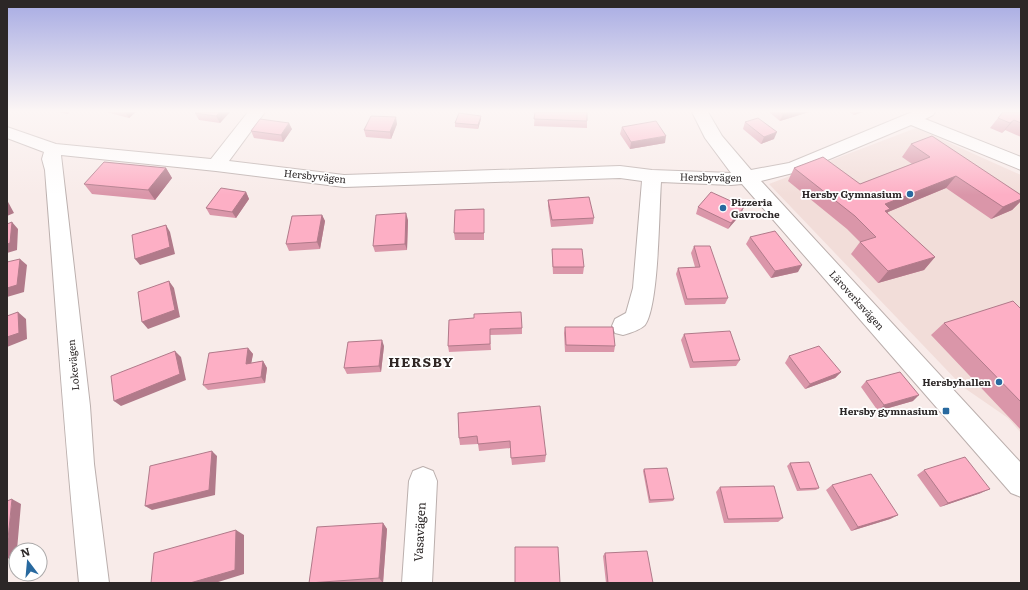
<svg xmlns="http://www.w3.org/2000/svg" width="1028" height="590" font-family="Literata,serif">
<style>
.built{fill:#f2ddd9}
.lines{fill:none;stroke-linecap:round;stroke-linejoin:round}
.minor-casing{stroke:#bbafad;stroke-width:2}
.minor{fill:#fff;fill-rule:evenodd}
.wall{fill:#da96a9}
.shaded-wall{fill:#b17a8a}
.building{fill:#fdafc5;stroke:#b17a8a}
.poi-dot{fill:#28699f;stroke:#fff;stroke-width:1.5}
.labels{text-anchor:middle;stroke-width:3.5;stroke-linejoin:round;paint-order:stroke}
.street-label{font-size:10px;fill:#2c2727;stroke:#fff}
.poi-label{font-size:10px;font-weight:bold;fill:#2c2727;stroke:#fff;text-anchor:end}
.near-street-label{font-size:12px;fill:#2c2727;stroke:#fff}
.district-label{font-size:14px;font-weight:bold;letter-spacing:1px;fill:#302725;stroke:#fff}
</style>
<rect width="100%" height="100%" fill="#f8ebe9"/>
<path class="built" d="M916 128 1021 175V433L1008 418 963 387 769 184Z"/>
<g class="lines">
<g class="minor-casing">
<path id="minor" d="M248 112H265L229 161 344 175 620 166 652 170 731 173 705 138 692 112H708L722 136 751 170 789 163 912 112H935L933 115 925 119 1021 157V170L911 125 801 171 761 181 1021 463V497L1011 493 742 184 731 185 661 182C659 210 659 306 645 325 640 330 630 333 623 335L615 333 612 326 615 319 626 313 633 288 642 181 620 178 344 187 216 171 61 155 90 406 94 464 109 583H79C65 446 56 308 45 170L42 159 44 152 7 138V127L56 144 211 159Z
M423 467 433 471 437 481 432 583H402L409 481 413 471Z"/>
</g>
<use href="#minor" class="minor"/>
</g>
<path class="wall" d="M58 112H69L68 114Z
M106 112H136L129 118Z
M230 112 220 123 199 120 195 113Z
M535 112 587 121V128L534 126Z
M769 112H809L780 121Z
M849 112H863L854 115Z
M1021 112V137L1005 130 1002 133 990 128 998 118Z
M481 119 478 129 455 127V123Z
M745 122 774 139 761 144 743 129Z
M397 124 391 139 366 137 364 130Z
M622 127 665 143 630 149 620 134Z
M292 129 283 142 254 138 251 131Z
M911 144 1021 195V201L1012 210 991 219 946 188 888 212 887 214 935 257 924 270 878 283 851 254 860 242 847 229 788 181 794 168 860 184 912 164 902 157Z
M166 168 172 178 155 200 92 194 84 184Z
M246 192 249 199 236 218 210 215 206 208Z
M548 200 594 218 593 224 551 227 548 206Z
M698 207 741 214 728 229 696 214Z
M484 209V240H455L454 233Z
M322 215 325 221 320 249 289 251 286 244Z
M408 220 407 250 375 252 373 246Z
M750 237 798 272 771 278 746 244Z
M694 246 728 298 725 304 685 305 676 274 678 268 695 267 691 253Z
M552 249 584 267 583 274H553L552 255Z
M1021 309V430L931 335 944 323Z
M449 320 522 328V334L490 335 491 350 449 352 448 346Z
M565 327 615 346 614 352H565L564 333Z
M684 334 740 360 736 366 690 368 681 340Z
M384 346 381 372 347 374 344 368Z
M248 348 253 354 251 363 263 361 267 368 265 383 208 390 203 385Z
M789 356 841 372 835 378 805 389 785 363Z
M866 381 913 401 878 411 861 387Z
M458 413 546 455 545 462 512 465 510 448 479 451 478 444 460 445 459 438Z
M790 463 819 488 816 490 797 491 787 466Z
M644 469 674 499 673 501 649 503 643 471Z
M924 470 981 493 940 507 917 475Z
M832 485 898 515 890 519 851 531 826 490Z
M720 487 783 518 778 522 724 523 716 492Z
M383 523 387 529 383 583H309Z
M605 553 653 583H606L603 556Z"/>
<path class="shaded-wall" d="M125 112H136L129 118Z
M220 112H230L220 123 216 116Z
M790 112H809L780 121 783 114Z
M856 112H863L854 115Z
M481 116V119L478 129V125Z
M396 117 397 124 391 139 390 132Z
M1014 120 1005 130 1002 133 1010 123Z
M289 123 292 129 283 142 281 135Z
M777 132 774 139 761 144 764 137Z
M666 136 665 143 630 149 631 142Z
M166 168 172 178 155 200 148 190Z
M956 176 946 188 888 212 881 222 885 204Z
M246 192 249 199 236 218 232 212Z
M1021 199V201L1012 210 991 219 1003 207Z
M7 200 14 213 7 216Z
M744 207 741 214 728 229 731 223Z
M406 213 408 220 407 250 405 244Z
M322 215 325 221 320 249 317 242Z
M12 222 18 229 17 250 7 253V244Z
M166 225 170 232 175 254 140 265 135 259Z
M935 257 924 270 878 283 888 271Z
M20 259 27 265 24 292 7 297V288Z
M802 265 798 272 771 278 775 271Z
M169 281 174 288 180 317 148 329 142 322Z
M18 312 26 319 27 339 7 347V337Z
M382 340 384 346 381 372 379 366Z
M248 348 253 354 250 370 246 364Z
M175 351 181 357 186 380 121 406 114 401Z
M263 361 267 368 265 383 261 377Z
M841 372 835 378 805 389 810 384Z
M919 395 913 401 878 411 884 405Z
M212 451 217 456 215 495 152 510 145 506Z
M990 489 981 493 940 507 948 503Z
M12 499 21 504 17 550H16V556L7 559V549Z
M898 515 890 519 851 531 858 527Z
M383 523 387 529 383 583 379 578Z
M236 530 244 535V574L215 583H190Z"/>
<path class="building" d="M196 112H220L216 116 195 113Z
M535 112H587V121L534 119Z
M780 112H790L783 114Z
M1003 112H1021V123L1014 120 1010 123 998 118Z
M459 113 481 116 478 125 455 123Z
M371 116 396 117 390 132 364 130Z
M758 118 777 132 764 137 745 122Z
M260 119 289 123 281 135 251 131Z
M656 121 666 136 631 142 622 127Z
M932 136 1021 195V199L1003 207 956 176 885 204 890 209 885 211 935 257 888 271 860 242 876 237 855 216 794 168 823 157 860 184 930 157 911 144Z
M104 162 166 168 148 190 84 184Z
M221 188 246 192 232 212 206 208Z
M711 192 744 207 731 223 698 207Z
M589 197 594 218 552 220 548 200Z
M484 209V233H454L455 210Z
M406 213 405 244 373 246 376 215Z
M322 215 317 242 286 244 292 216Z
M12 222 10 243 7 244V224Z
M166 225 170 247 135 259 132 235Z
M775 231 802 265 775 271 750 237Z
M694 246H710L728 298 687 299 678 268 700 267Z
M552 249H582L584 267H553Z
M20 259 17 285 7 288V262Z
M169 281 175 310 142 322 138 292Z
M1013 301 1021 309V402L944 323Z
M18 312 19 333 7 337V316Z
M521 312 522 328 490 329V344L448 346 449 320 474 318V314Z
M565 327H613L615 346 566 345Z
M730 331 740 360 693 362 684 334Z
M382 340 379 366 344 368 348 342Z
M819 346 841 372 810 384 789 356Z
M248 348 246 364 263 361 261 377 203 385 209 353Z
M175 351 180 374 114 401 111 376Z
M900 372 919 395 884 405 866 381Z
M540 406 546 455 511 458 510 441 478 444 477 436 459 438 458 413Z
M212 451 209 490 145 506 150 466Z
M965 457 990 489 948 503 924 470Z
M809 462 819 488 800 489 790 463Z
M667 468 674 499 650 500 644 469Z
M871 474 898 515 858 527 832 485Z
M774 486 783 518 728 519 720 487Z
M12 499 7 549V501Z
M383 523 379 578 309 583 317 527Z
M236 530 235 570 190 583H151L154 553Z
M515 547H558L560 583H515Z
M647 551 653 583H608L605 553Z"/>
<linearGradient id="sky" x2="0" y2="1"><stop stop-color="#a7abe3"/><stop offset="0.57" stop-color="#fcf6f5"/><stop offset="1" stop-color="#fcf6f5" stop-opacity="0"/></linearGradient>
<rect width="1028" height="195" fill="url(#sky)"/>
<g class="poi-dot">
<circle cx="910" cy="194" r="4"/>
<circle cx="723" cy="208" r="4"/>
<circle cx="999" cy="382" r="4"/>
<rect x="942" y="407" width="8" height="8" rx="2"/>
</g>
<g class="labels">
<g class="street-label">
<text transform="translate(315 176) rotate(6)" y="4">Hersbyvägen</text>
<text transform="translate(711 177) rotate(1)" y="4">Hersbyvägen</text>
<text transform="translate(857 300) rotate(48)" y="4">Läroverksvägen</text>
<text transform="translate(73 365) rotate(-95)" y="4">Lokevägen</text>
</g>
<g class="poi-label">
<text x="902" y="198">Hersby Gymnasium</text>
<text x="731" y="206" text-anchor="start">Pizzeria<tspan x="731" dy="12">Gavroche</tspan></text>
<text x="991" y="386">Hersbyhallen</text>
<text x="938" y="415">Hersby gymnasium</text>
</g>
<g class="near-street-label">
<text transform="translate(420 532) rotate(-87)" y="4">Vasavägen</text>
</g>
<g class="district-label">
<text x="421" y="367">HERSBY</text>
</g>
</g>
<rect width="1028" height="590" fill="none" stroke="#2c2727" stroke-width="16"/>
<g transform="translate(28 562) rotate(344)"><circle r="19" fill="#ffffff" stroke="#aba9a9"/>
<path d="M0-3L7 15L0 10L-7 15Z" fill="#28699f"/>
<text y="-6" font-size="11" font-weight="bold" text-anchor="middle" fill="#2c2727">N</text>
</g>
</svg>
